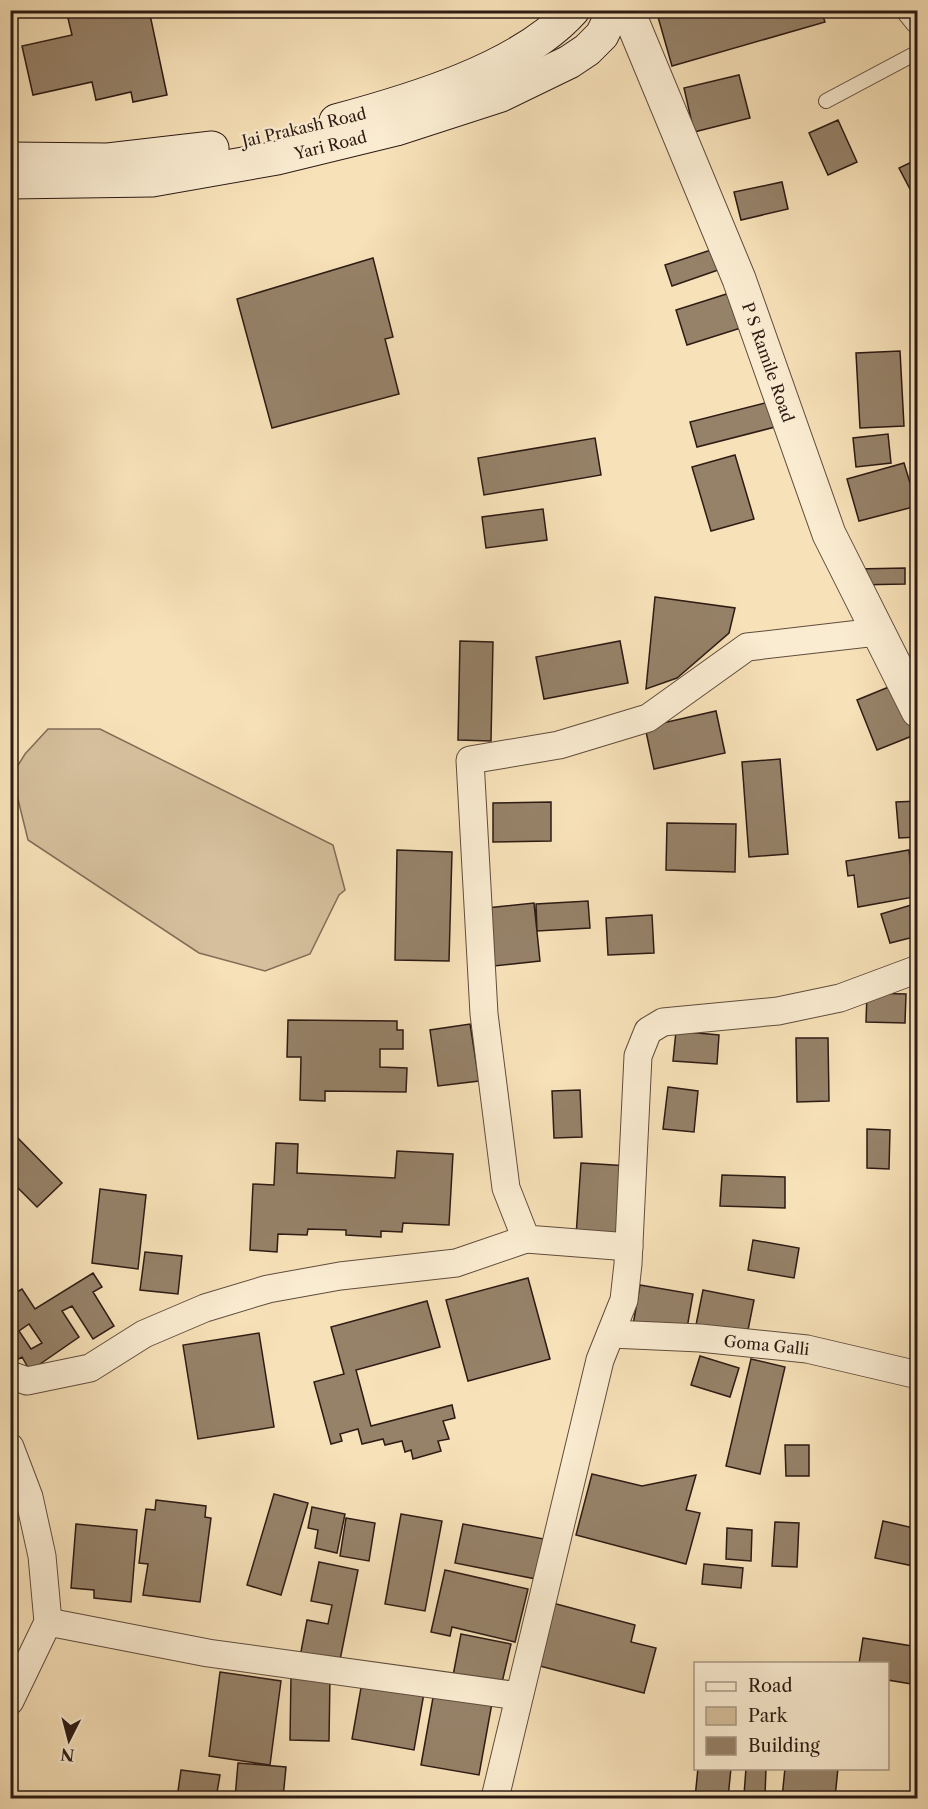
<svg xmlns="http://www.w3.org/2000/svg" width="928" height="1809" font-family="'Libre Caslon Text',serif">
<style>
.green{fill:#d5bf9c;stroke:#816d58;stroke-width:1.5}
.building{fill:#968269;stroke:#2d1b14;stroke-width:1.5;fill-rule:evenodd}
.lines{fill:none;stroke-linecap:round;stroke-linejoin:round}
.service-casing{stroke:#604c3d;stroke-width:16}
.minor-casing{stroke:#604c3d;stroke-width:29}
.tertiary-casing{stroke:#604c3d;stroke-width:35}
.secondary-casing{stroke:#2d1b14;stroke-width:35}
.service{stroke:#faecd1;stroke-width:14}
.minor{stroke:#faecd1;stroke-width:27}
.tertiary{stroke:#faecd1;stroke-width:33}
.secondary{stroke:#faecd1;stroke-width:33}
.labels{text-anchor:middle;stroke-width:4.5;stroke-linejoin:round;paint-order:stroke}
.street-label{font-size:16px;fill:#2d1b14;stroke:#faecd1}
</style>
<rect width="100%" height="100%" fill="#f7e1b8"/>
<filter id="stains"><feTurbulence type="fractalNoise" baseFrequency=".00333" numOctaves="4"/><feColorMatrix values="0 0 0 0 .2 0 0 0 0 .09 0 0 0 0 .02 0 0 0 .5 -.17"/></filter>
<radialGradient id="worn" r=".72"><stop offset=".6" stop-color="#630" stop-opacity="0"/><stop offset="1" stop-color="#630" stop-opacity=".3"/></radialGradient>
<path class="green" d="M48 729H100L333 845 345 890 339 895 310 954 265 971 199 953 28 840 12 775 25 754Z"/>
<path class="building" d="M66 10H149L167 95 133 102 131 92 96 100 92 82 33 95 22 46 72 35Z
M681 10H821L825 22 672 66 658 17Z
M739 75 750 118 694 132 684 88Z
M838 120 857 162 828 175 809 133Z
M918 159V187L911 191 899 168Z
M782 182 788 209 741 220 734 192Z
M714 249 721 269 672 286 665 265Z
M373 258 393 337 385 339 399 394 272 428 237 299Z
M736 291 747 326 687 345 676 310Z
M900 351 904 426 860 428 856 353Z
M777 400 783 425 697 447 690 422Z
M888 434 891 463 856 467 853 438Z
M595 438 601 475 484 495 478 458Z
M735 455 754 519 711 531 692 467Z
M904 463 917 506 859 521 847 479Z
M543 509 547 540 486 548 482 517Z
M905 568V584L855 585V569Z
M655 597 735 608 729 633 677 678 646 689Z
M460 641 493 642 491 741 458 740Z
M620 641 628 683 544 699 536 657Z
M896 684 917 734 877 750 857 700Z
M716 711 725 753 654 769 645 727Z
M780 759 788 854 749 857 742 762Z
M918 801V837L899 838 896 802Z
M551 802V841L493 842V803Z
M667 823 736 824 735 872 666 870Z
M397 850 452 852 449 961 395 960Z
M909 850 914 897 858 907 854 875 848 876 846 861Z
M588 901 590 928 537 931 536 904Z
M534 903 540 961 494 966 487 908Z
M918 903V936L890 943 881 914Z
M652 915 654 953 608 955 606 918Z
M867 993 906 994 905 1023 866 1022Z
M288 1020 397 1021V1030H403V1049H380V1067L407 1068 406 1092 325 1091V1101L300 1100 301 1057H287Z
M470 1024 479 1081 438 1086 430 1030Z
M676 1031 719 1035 717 1064 673 1061Z
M796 1038H828L829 1101 797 1102Z
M668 1087 698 1091 694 1132 663 1129Z
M580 1090 582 1137 554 1138 552 1091Z
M867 1129 890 1130 889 1169 867 1168Z
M11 1131 62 1183 37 1207 10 1180Z
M276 1143 298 1144 297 1173 395 1178 397 1151 453 1154 449 1225 403 1223 402 1232 381 1231V1237L346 1235V1230L308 1229 307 1235 278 1234 277 1252 250 1250 253 1184 274 1185Z
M581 1163 629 1166 624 1239 576 1236Z
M722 1175 785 1177V1208L720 1206Z
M100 1189 146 1195 138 1269 92 1263Z
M753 1240 799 1248 794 1278 748 1270Z
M145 1252 182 1256 178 1294 140 1290Z
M93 1273 102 1287 93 1292 114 1326 93 1339 72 1306 62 1311 79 1337 30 1371 22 1357 15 1361 10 1353V1296L22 1289 35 1309ZM29 1324 42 1343 31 1349 19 1331Z
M528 1278 550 1359 468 1381 446 1300Z
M640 1285 693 1294 686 1334 633 1325Z
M703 1290 754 1300 747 1335 696 1325Z
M427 1301 440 1347 356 1370 371 1426 452 1405 455 1418 443 1421 449 1439 438 1441 441 1451 413 1459 411 1450 405 1452 402 1441 385 1445 383 1439 362 1444 358 1429 340 1434 342 1441 331 1444 314 1382 344 1374 331 1327Z
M259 1333 274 1427 198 1439 183 1345Z
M700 1356 739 1368 730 1397 691 1385Z
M751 1359 785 1367 760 1474 726 1466Z
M785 1445H809V1476H786Z
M592 1474 642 1486 696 1475 686 1510 700 1513 686 1564 576 1535Z
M274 1494 308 1503 281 1595 247 1585Z
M156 1500 206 1506 205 1517 211 1518 200 1602 143 1595 148 1564 139 1563 146 1509 155 1510Z
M312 1507 345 1514 337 1553 315 1548 318 1530 308 1528Z
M401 1514 442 1521 425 1611 385 1604Z
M346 1518 375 1523 369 1561 340 1556Z
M883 1521 918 1529V1567L875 1558Z
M775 1522 799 1523 797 1567 772 1566Z
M76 1524 137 1530 131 1602 94 1598V1590L71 1588Z
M463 1524 544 1539 536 1579 455 1563Z
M727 1528 752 1530 751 1561 726 1559Z
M319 1562 358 1570 339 1665 300 1657 307 1620 328 1624 332 1605 311 1601Z
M704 1564 743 1568 741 1588 702 1584Z
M445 1570 528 1589 515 1642 452 1627 450 1636 431 1632Z
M549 1602 635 1625 631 1642 656 1648 644 1693 532 1664Z
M461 1634 511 1644 500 1691 452 1681Z
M863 1638 918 1647V1685L888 1680V1664H859Z
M220 1672 281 1681 270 1765 209 1756Z
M291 1675 330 1676 329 1741 290 1740Z
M362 1682 424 1693 414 1750 352 1739Z
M434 1692 492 1703 479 1775 421 1765Z
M238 1763 286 1767 283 1798H235Z
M698 1768H731L728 1798H695Z
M746 1768H766L765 1796 744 1795Z
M785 1768H838L835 1798H782Z
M181 1770 220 1775 216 1798H177Z"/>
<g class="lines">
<g class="service-casing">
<path id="service" d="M826 101 918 52"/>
</g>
<g class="minor-casing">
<g id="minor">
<path d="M910 10 918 20"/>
<path d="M629 1247 526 1239 506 1188 484 1014 470 760 559 745 648 718 747 647 877 632"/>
<path id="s1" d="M611 1334 700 1338 807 1349 918 1375"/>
<path d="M10 1375 27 1381 90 1368 144 1334 205 1308 268 1289 340 1276 456 1263 526 1239"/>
<path d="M10 1447 29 1497 42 1556 48 1622 10 1701"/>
<path d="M48 1622 208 1653 519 1696"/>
<path d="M495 1798 600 1360 624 1300 628 1264 638 1056 648 1031 663 1022 778 1011 840 998 918 969"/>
</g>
</g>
<g class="tertiary-casing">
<g id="tertiary">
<path id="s2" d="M624 10 632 21 739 279 829 534 918 711"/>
</g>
</g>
<g class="secondary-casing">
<g id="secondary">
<path d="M336 121C410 101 520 69 573 10"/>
<path d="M10 159 108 160 212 148"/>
<path id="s3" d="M10 182 152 180 277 158 396 129 501 95 569 62 587 50 602 35 614 10"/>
</g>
</g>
<use href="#service" class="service"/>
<use href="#minor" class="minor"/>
<use href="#tertiary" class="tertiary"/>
<use href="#secondary" class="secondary"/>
</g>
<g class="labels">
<g class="street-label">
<text transform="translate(304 127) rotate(-13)" y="6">Jai Prakash Road</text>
<text dy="6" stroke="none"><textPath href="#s3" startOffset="324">Yari Road</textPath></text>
<text dy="6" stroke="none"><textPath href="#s2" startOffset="381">P S Ramile Road</textPath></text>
<text dy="6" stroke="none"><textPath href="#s1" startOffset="156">Goma Galli</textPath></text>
</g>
</g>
<rect width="928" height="1809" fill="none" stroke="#f7e1b8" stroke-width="36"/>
<rect x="12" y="12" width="904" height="1785" fill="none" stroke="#2d1b14" stroke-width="3"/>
<rect x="18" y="18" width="892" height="1773" fill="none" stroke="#2d1b14" stroke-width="1.5"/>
<rect x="694" y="1662" width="195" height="108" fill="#faecd1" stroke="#a89885" stroke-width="1.5"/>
<rect x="706" y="1682" width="30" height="9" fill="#faecd1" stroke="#a89885" stroke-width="1.5"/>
<text x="748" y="1692" font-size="18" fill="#2d1b14">Road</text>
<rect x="706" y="1707" width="30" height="18" fill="#d5bf9c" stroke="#a89885" stroke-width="1.5"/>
<text x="748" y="1722" font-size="18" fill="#2d1b14">Park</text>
<rect x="706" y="1737" width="30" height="18" fill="#968269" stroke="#a89885" stroke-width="1.5"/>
<text x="748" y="1752" font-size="18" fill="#2d1b14">Building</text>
<g transform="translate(69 1740) rotate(186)" stroke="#faecd1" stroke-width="4.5" paint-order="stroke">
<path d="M0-4.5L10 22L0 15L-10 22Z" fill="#2d1b14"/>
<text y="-9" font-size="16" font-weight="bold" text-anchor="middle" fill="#2d1b14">N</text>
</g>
<rect width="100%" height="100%" filter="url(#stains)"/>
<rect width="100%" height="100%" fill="url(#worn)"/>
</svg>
